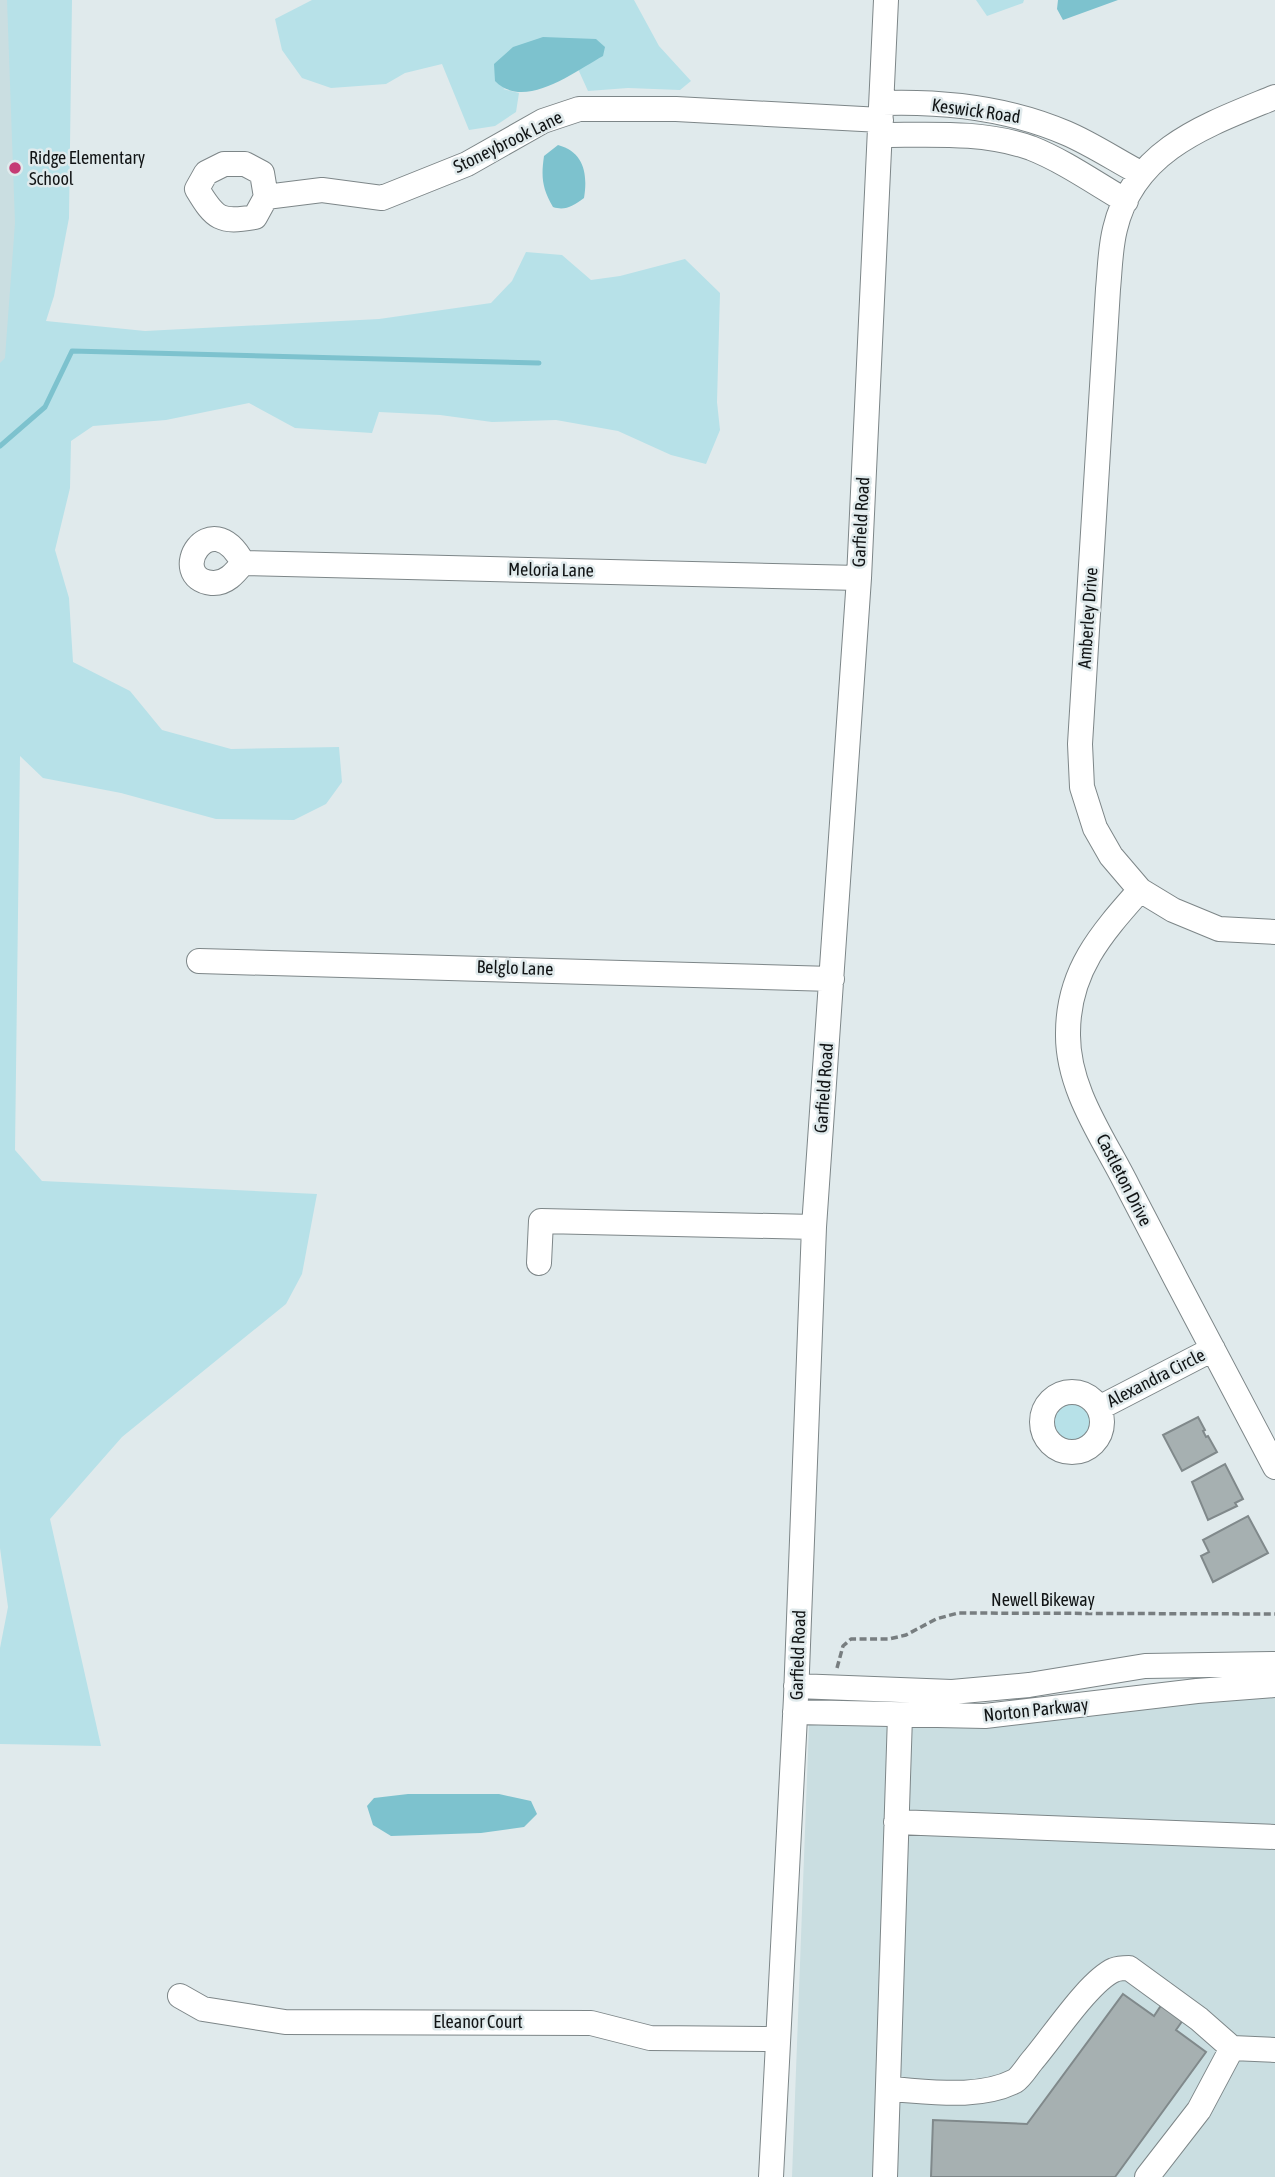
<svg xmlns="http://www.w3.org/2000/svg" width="1275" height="2177" font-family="'Asap Condensed',sans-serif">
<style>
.built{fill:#cadee1}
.green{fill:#b7e1e8}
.water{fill:#7dc2ce}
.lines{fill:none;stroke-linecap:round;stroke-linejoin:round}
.stream{stroke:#7dc2ce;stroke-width:5}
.building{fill:#a6b0b1;stroke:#80898b;stroke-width:2}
.minor-casing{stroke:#7d8688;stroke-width:26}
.path{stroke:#787e80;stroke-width:3.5;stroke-dasharray:7 3.5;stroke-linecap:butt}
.minor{stroke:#fff;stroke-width:24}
.poi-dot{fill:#c53b74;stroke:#e0eaec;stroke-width:2.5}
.labels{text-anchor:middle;stroke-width:5;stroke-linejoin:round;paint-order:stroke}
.street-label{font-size:18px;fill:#111415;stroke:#e0eaec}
.poi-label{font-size:18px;fill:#111415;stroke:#e0eaec;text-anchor:start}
</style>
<rect width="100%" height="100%" fill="#e0eaec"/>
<path class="built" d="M0 0H34L0 554Z
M1275 1694V2177H792L809 1724 938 1728Z"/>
<path class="green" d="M7 0H72L69 218 54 296 46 321 145 331 379 319 491 303 512 281 526 252 562 255 591 280 620 276 685 259 720 293 717 402 720 430 706 464 671 455 618 431 556 420 492 422 440 415 379 412 372 433 295 428 249 403 166 420 93 426 71 441 70 488 55 550 69 598 73 662 130 691 162 730 231 749 339 747 342 782 326 804 294 820 216 819 121 793 43 778 20 756 15 1150 42 1181 317 1194 302 1274 286 1304 122 1437 50 1519 101 1746 0 1744V1648L8 1607 0 1548V363L5 358 15 223Z
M312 0H634L659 46 691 81 680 90 628 88 588 91 578 69 602 56 503 89 519 93 516 112 495 126 469 130 442 64 405 73 386 84 331 88 302 78 282 50 275 19Z
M976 0H1024L1023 3 987 16Z
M1052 1424a21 21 0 1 1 42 0a21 21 0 1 1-42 0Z"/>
<path class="water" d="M1058 0H1118L1063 20 1057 9Z
M543 37 596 39 605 47 603 56C574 72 524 111 495 81L494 64 513 47Z
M558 145C584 152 588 174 584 198 573 206 565 211 553 207 542 188 541 177 544 156Z
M408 1794H499L531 1801 537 1814 524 1827 481 1833 391 1836 373 1825 367 1806 374 1798Z"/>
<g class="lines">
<path class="stream" d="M0 446 45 407 72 351 539 363"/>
</g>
<path class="building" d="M1198 1417 1205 1430 1203 1431 1206 1437 1208 1436 1217 1452 1182 1471 1163 1435Z
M1225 1464 1243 1499 1235 1503 1237 1506 1208 1520 1192 1482Z
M1248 1516 1268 1553 1213 1582 1201 1556 1209 1552 1203 1540Z
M1123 1994 1154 2016 1162 2004 1183 2020 1176 2030 1206 2052 1115 2177H931L933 2120 1027 2124Z"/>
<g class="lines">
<g class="minor-casing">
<path id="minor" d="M1275 97C1207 125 1134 149 1115 229 1110 249 1110 269 1108 289L1080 744 1082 787 1095 828 1111 856 1140 890 1173 910 1219 929 1275 932
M882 103C945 101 1008 108 1066 133 1092 144 1117 161 1142 174
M880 135C931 135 983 131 1031 148 1064 161 1095 183 1126 201
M266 197 255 217C220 223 215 219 197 189L206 173 224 164H245L262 173 266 197 322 190 382 198 467 164 543 121 579 109H676L881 120
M243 563C235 573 226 584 212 583 165 578 210 501 243 563L859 578
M1140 890C1101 934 1068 971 1068 1033 1067 1090 1105 1140 1129 1189 1177 1282 1226 1374 1275 1467
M199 961 832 979
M539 1263 541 1221 814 1227
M1042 1422a30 30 0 1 1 60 0a30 30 0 1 1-60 0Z
M1099 1408 1213 1349
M796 1686 952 1692 1029 1685 1145 1666 1275 1664
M795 1712 985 1716 1197 1691 1275 1685
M896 1822 1275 1837
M180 1996 203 2009 285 2022 591 2023 650 2038 777 2039
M888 2089C927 2091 978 2100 1015 2081 1021 2077 1027 2067 1032 2061 1052 2038 1089 1981 1114 1970 1119 1968 1124 1968 1129 1968L1199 2019 1232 2048 1275 2050
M771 2177 796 1697 814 1227 859 578 886 0
M885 2177 900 1716
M1147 2177 1199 2110 1232 2048"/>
</g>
<path class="path" d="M837 1668 843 1646 851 1639H889L906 1635 936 1619 958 1613 1275 1614"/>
<use href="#minor" class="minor"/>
</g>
<circle class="poi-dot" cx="15" cy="168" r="7"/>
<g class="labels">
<g class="street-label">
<text transform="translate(976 111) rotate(8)" y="6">Keswick Road</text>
<text transform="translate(508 142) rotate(-26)" y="6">Stoneybrook Lane</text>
<text transform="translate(861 522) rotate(-87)" y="6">Garfield Road</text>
<text transform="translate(551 570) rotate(1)" y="6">Meloria Lane</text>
<text transform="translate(1088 618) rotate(-86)" y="6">Amberley Drive</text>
<text transform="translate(515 968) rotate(2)" y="6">Belglo Lane</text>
<text transform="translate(824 1088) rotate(-86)" y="6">Garfield Road</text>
<text transform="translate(1124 1180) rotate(63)" y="6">Castleton Drive</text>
<text transform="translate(1156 1378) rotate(-27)" y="6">Alexandra Circle</text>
<text x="1043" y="1606">Newell Bikeway</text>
<text transform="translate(798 1655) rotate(-88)" y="6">Garfield Road</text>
<text transform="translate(1036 1710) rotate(-6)" y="6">Norton Parkway</text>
<text x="478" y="2028">Eleanor Court</text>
</g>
<g class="poi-label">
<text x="29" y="164">Ridge Elementary<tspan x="29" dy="21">School</tspan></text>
</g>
</g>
</svg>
